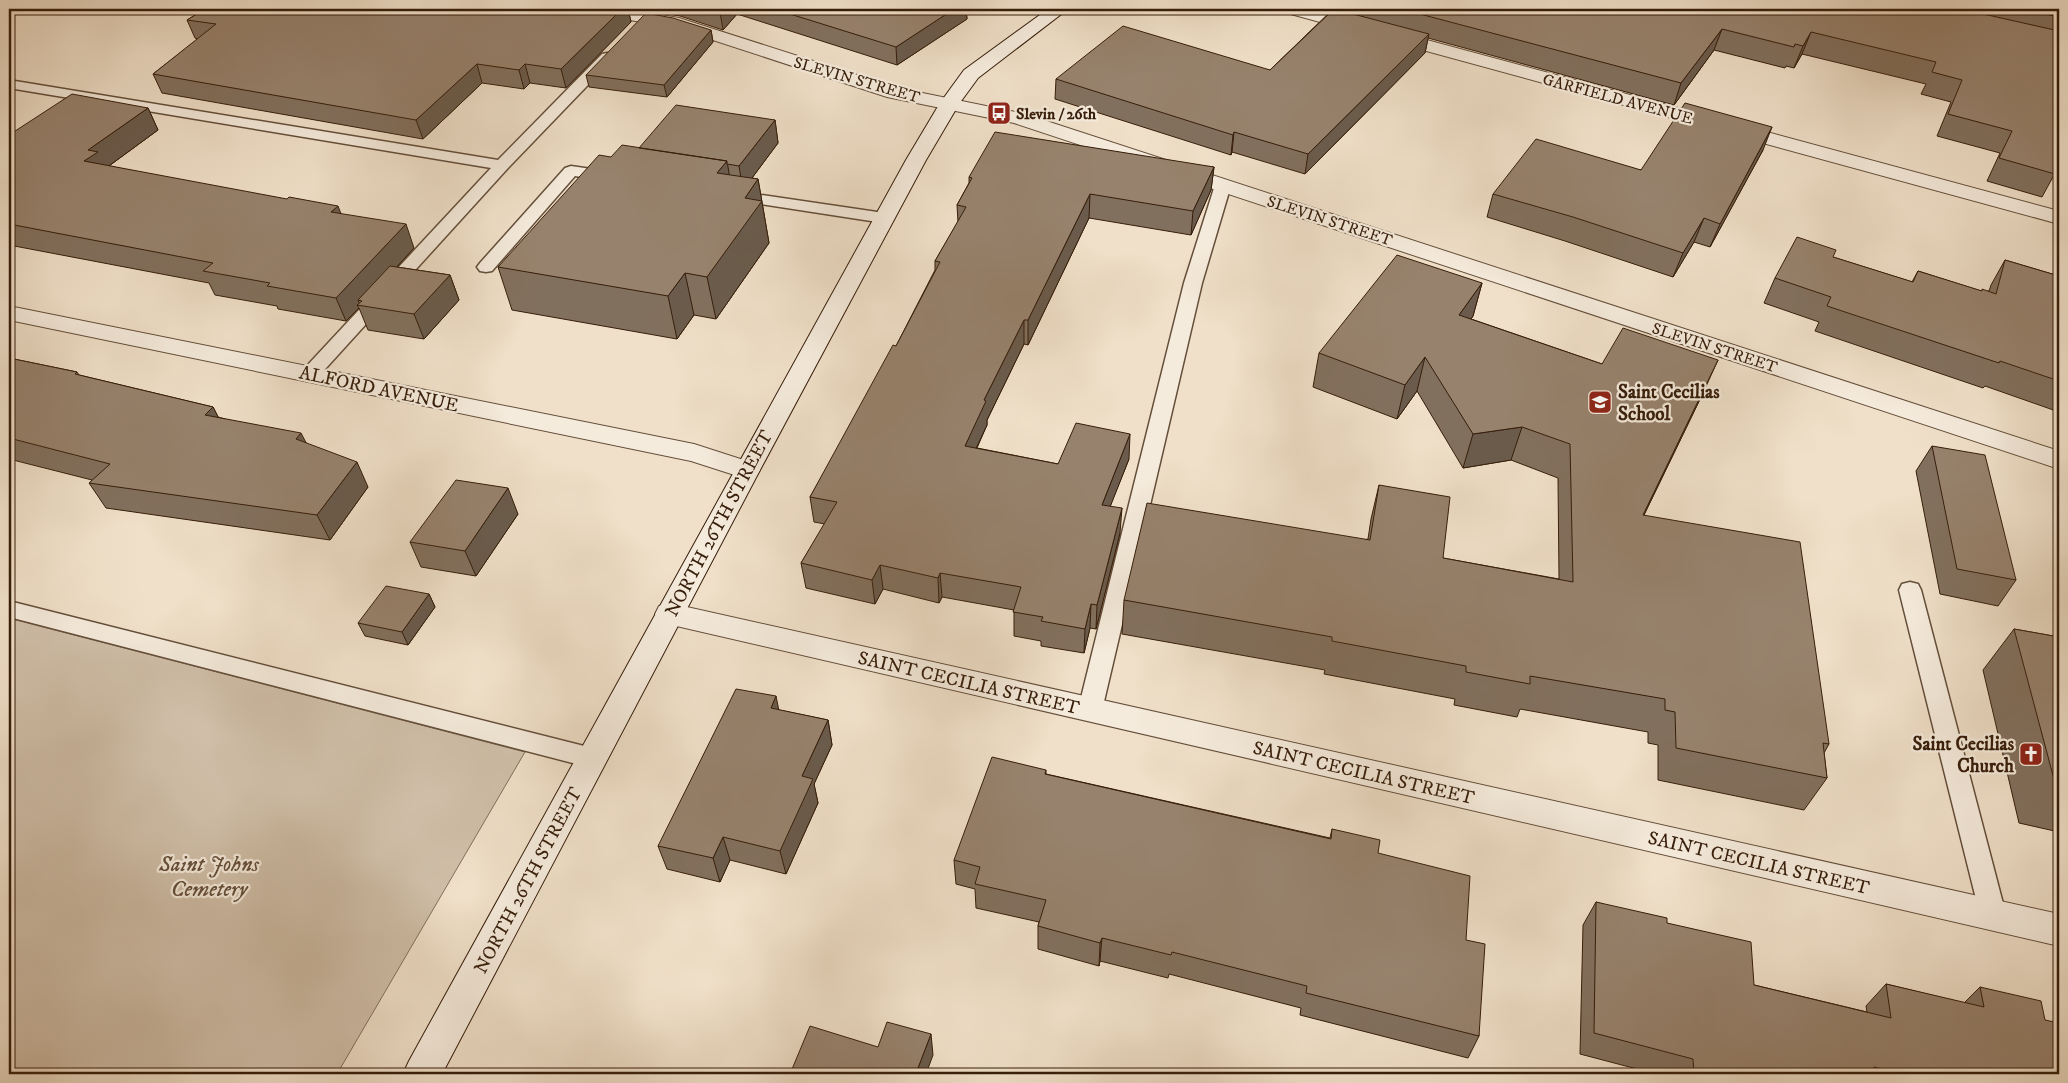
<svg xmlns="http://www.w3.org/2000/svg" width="2068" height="1083" font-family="'IM FELL DW Pica',serif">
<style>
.green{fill:#d0bfa9;stroke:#836e5a}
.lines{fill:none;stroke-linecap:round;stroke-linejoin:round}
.lane-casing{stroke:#644e3a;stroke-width:3}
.street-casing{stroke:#644e3a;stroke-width:2}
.secondary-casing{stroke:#361d0a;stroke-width:2}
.lane{fill:#f5ebdc;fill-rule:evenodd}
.street{fill:#f5ebdc;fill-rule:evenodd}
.secondary{fill:#f5ebdc;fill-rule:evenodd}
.wall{fill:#82705e;stroke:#361d0a}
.shaded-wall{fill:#6a5b4c;stroke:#361d0a}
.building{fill:#97826d;stroke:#361d0a}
.labels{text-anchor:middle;stroke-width:4.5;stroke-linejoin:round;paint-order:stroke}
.far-street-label{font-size:16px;fill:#361d0a;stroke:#f5ebdc}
.far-poi-label{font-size:16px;font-weight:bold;fill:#361d0a;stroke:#f5ebdc;text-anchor:start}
.street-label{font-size:19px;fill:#361d0a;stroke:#f5ebdc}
.poi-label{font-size:19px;font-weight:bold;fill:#361d0a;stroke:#f5ebdc;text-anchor:start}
.near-park-label{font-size:22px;font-style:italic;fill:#644e3a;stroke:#f5ebdc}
</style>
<rect width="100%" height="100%" fill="#f0e0c9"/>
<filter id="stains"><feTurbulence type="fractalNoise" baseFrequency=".004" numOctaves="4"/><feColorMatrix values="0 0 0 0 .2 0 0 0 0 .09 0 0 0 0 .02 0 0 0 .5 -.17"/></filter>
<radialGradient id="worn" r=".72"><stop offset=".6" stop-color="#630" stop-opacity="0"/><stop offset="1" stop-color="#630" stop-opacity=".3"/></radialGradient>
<path class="green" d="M9 618 525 752 337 1074H9Z"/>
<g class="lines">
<g class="lane-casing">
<path id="lane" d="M607 53 612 54 614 57 612 60 508 168 317 378 310 380 303 378 301 374 303 370 491 168 9 88V80L498 160 602 54Z
M571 166 612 172 618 174 620 177 618 180 612 182 575 176 492 271 486 272 480 271 477 267 480 263 565 168Z
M1223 180 1229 182 1231 185 1202 283 1102 710 1098 717 1090 719 1082 717 1078 710 1184 283 1215 185 1217 182Z
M734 191 884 213 890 214 892 218 890 222 884 223 728 199 726 196 728 193Z
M1910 582 1918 584 1921 590 2006 915 2002 923 1993 927 1984 923 1980 915 1899 590 1902 584Z
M9 601 592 748 601 751 604 758 601 765 592 768 9 617Z"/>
</g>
<g class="street-casing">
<path id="street" d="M586 9H625L679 18 898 88 1025 114 2059 451V469L1014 123 887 97 676 28 595 14 589 13Z
M1284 9H1312L2059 211V224L1287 13Z
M9 306 694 444 756 464 760 470 756 476 747 479 691 461 9 320Z
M669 603 2059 914V946L659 622 655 614 659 606Z"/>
</g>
<g class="secondary-casing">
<path id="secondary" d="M1048 9H1068L978 78 959 104 926 160 760 470 442 1074H403L409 1061 906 160 940 103 964 70Z"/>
</g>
<use href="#lane" class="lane"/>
<use href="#street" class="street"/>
<use href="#secondary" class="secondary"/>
</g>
<path class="wall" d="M205 9H628L631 22 566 88 530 83 524 89 482 83 423 139 162 93 153 74 198 39 195 38 187 20Z
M637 9H966L967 19 897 65 737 14 723 30 680 16Z
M1328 9H2059V176L2054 175 2042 197 1987 181 2000 153 1937 136 1951 102 1921 94 1926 84 1802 54 1794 68 1786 66 1785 68 1714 50 1674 105 1428 38 1425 53 1305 174 1232 152 1231 155 1055 99 1056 79 1270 70 1332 10Z
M711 30 713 42 667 97 589 87 586 75Z
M148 108 158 130 109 166 341 214 414 248 397 267 450 275 459 300 424 339 368 330 359 308 346 321 278 309 277 306 215 295 209 283 9 245V135Z
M775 120 778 143 752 178 758 179 769 243 716 319 694 315 677 339 512 310 498 267 639 148Z
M1763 150 1710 247 1694 242 1673 277 1565 241 1487 217 1493 194Z
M1214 167 1211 190 1191 235 1089 218 1028 345 1024 344 987 420V425L977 448 1058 464 1129 459 1110 506 1120 533 1096 629 1090 628 1084 653 1041 646V641L1014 636V610L942 597 939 603 883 589 875 604 806 588 801 563 825 524 814 522 810 497 896 346 935 270V261L958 222 957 205 969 183V177Z
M1833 257 1912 282 1918 271 1981 291H1989L1991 285 2005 260 2059 276V412L1985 386 1983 388 1815 331 1819 322 1764 303 1775 278Z
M1482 283 1473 316 1471 319 1602 364 1703 393 1644 515 1829 744 1824 753 1827 778 1804 810 1658 780V745L1648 743V732L1520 709 1517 717 1454 705 1455 699 1324 674 1325 670 1122 634 1124 600 1368 539 1371 519 1379 485 1443 558 1559 579 1558 478 1511 460 1463 468 1417 391 1397 419 1313 387 1319 353Z
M9 358 77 372 79 375 213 407 218 417 306 443 368 487 330 540 106 508 89 483 92 480 9 459Z
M1932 446 2016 580 1998 606 1940 594 1916 471Z
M518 514 476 576 421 567 410 542Z
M429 594 435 607 408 645 365 636 358 623Z
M2014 629 2059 637V832L2019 823 1983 670Z
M779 710 828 720 832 745 814 784 818 803 786 874 730 860 720 882 667 869 658 846Z
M1046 770V774L1330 838 1332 829 1378 853 1466 940 1479 1036 1468 1058 1300 1015 1301 1008 1169 974 1168 978 1100 961 1099 966 1038 949V926L1039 922 976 908 975 889 956 884 954 860Z
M1596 902 1667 923 1754 985 1867 1012 1866 1006 1886 984 1964 1003 1980 987 2045 1020 2059 1074H1656L1580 1054 1583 925Z"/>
<path class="shaded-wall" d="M622 9H628L631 22 566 88 561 69Z
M723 9H736L737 14 723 30 720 12Z
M954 9H966L967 19 897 65 896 47Z
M1722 29 1714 50 1674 105 1681 83Z
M711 30 713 42 667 97 664 85Z
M1811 32 1802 54 1794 68 1803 46Z
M1429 34 1425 53 1305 174 1308 154Z
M477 64 482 83 423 139 416 120Z
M525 64 530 83 524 89 519 70Z
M148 108 158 130 106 168 84 161 88 150Z
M775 120 778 143 743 190 739 166Z
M1772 127 1763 150 1710 247 1720 224Z
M1234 132 1232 152 1231 155 1233 135Z
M727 161 734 202 717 173Z
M1214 167 1211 190 1191 235 1193 211Z
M758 179 769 243 716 319 707 277 745 198Z
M1090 194 1089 218 1028 345V320Z
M338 206 347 229 331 212Z
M1704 218 1694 242 1673 277 1683 253Z
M406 224 414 248 363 303 362 301 358 300 360 305H357L359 308 346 321 336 298Z
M685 273 694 315 677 339 668 296Z
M450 275 459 300 424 339 414 314Z
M1482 283 1473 316 1451 349 1459 315Z
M1024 320V344L987 420V425L966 470 965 446 984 400Z
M1425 357 1417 391 1397 419 1405 385Z
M1718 360 1703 393 1628 548 1643 515Z
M213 407 226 432 205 415Z
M1522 427 1511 460 1463 468 1473 434Z
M301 433 314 458 296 439Z
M1130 434 1129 459 1101 530 1102 505Z
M357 462 368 487 330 540 317 515Z
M508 488 518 514 476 576 465 551Z
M1122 508 1120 533 1096 629 1097 605Z
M880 565 883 589 875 604 872 580Z
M940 573 942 597 939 603 938 578Z
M429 594 435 607 408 645 402 632Z
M1091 604 1090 628 1084 653 1085 629Z
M776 696 781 721 771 708Z
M828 720 832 745 814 784 818 803 786 874 780 851 802 776Z
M723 837 730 860 720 882 713 858Z
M1102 938 1100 961 1099 966 1100 943Z
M931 1034 933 1055 926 1074 918 1068Z"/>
<path class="building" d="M205 9H622L561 69 525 64 519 70 477 64 416 120 153 74 216 24 187 20Z
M710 9H723L720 12Z
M774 9H954L896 47Z
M1334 9 1429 34 1308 154 1234 132 1233 135 1056 79 1123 26 1270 70Z
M1401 9H1961L2059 31V162L2055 174 1999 158 2012 131 1948 114 1962 80 1932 72 1936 62 1811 32 1803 46 1795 44 1794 47 1722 29 1681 83Z
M2022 9H2059V17Z
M646 13 673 18 711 30 664 85 586 75Z
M72 94 148 108 88 150 98 152 84 161 287 199 289 197 338 206 331 212 406 224 336 298 267 286 270 283 203 271 213 263 9 224V135Z
M1685 103 1772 127 1720 224 1704 218 1683 253 1573 217 1493 194 1536 139 1641 170Z
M676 105 775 120 739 166 727 164V161L639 148Z
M995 132 1214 167 1193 211 1090 194 1028 320H1024L984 400 986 401 965 446 1058 464 1076 423 1130 434 1102 505 1122 508 1097 605 1091 604 1085 629 1041 621 1043 617 1013 612 1021 587 940 573 938 578 880 565 872 580 801 563 837 502 810 497 893 345 896 346 940 262 935 261 966 207 957 205 972 178 969 177Z
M622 145 727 161 717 173 758 179 745 198 762 201 707 277 685 273 668 296 498 267 599 155 611 157Z
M1797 237 1836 250 1833 257 1913 282 1918 271 1982 291V289L1996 294 2005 260 2059 276V381L2000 361 1999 363 1827 306 1831 297 1775 278Z
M1397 255 1482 283 1459 315 1602 364 1623 328 1718 360 1643 515 1800 542 1829 744 1823 743 1827 778 1676 748 1675 712 1665 710V699L1530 676V684L1466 672V666L1332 641V637L1124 600 1147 503 1370 540 1379 485 1450 497 1443 558 1573 582 1570 444 1522 427 1473 434 1425 357 1405 385 1319 353Z
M390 266 450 275 414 314 357 305 362 301 358 300Z
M9 358 77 372 75 374 213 407 205 415 301 433 296 439 357 462 317 515 89 483 110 464 9 438Z
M1932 446 1985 455 2016 580 1957 569Z
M456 480 508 488 465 551 410 542Z
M386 586 429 594 402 632 358 623Z
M2014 629 2059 637V784L2055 783Z
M736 689 776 696 771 708 828 720 802 776 813 779 780 851 723 837 713 858 658 846Z
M992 757 1046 770 1045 774 1331 839 1332 829 1380 840 1378 853 1470 876 1466 940 1485 944 1479 1036 1306 993 1307 986 1172 952 1171 955 1102 938 1100 943 1038 926 1046 900 975 884 980 867 954 860Z
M1596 902 1667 918V923L1751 942 1754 985 1891 1018 1886 984 1984 1007 1980 987 2041 1001 2045 1020 2059 1023V1074H1902L1874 1067V1074H1694L1693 1059 1594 1033Z
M887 1022 931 1034 918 1068 942 1074H790L810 1026 878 1047Z"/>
<defs>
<g id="bus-square" transform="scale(1.25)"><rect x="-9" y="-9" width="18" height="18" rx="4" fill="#8f2418" stroke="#f5ebdc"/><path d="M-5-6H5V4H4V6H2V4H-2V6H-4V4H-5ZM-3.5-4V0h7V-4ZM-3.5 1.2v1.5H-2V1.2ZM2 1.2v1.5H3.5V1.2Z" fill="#fff"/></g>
<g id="school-square" transform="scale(1.25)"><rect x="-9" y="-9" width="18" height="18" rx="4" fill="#8f2418" stroke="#f5ebdc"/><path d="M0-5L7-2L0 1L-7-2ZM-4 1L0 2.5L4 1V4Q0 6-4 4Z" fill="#fff"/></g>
<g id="church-square" transform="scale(1.25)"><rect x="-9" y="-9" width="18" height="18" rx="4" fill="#8f2418" stroke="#f5ebdc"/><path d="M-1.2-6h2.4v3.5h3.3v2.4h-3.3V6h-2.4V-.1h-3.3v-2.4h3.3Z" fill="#fff"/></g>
</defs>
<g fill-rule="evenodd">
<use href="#bus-square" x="999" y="113"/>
<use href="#school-square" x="1600" y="402"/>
<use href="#church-square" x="2031" y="754"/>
</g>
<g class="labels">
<g class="far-street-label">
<text transform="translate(857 79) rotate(16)" y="6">SLEVIN STREET</text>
<text transform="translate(1618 98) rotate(15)" y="6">GARFIELD AVENUE</text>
<text transform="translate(1330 220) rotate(18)" y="6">SLEVIN STREET</text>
<text transform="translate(1715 347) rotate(18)" y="6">SLEVIN STREET</text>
</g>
<g class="far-poi-label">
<text x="1016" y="119">Slevin / 26th</text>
</g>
<g class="street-label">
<text transform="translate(379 388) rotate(12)" y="7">ALFORD AVENUE</text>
<text transform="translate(718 523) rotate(-62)" y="7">NORTH 26TH STREET</text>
<text transform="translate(969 682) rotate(13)" y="7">SAINT CECILIA STREET</text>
<text transform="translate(1364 772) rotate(13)" y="7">SAINT CECILIA STREET</text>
<text transform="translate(1759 862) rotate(13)" y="7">SAINT CECILIA STREET</text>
<text transform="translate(527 880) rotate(-62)" y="7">NORTH 26TH STREET</text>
</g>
<g class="poi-label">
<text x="1618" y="398">Saint Cecilias<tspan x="1618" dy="22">School</tspan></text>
<text x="2014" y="750" text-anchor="end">Saint Cecilias<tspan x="2014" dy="22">Church</tspan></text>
</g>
<g class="near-park-label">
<text x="209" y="871">Saint Johns<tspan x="209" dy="25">Cemetery</tspan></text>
</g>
</g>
<rect width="2068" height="1083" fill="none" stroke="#f0e0c9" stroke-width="30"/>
<rect x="10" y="10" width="2048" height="1063" fill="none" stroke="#361d0a" stroke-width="2.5"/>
<rect x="15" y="15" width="2038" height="1053" fill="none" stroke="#361d0a"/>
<rect width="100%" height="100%" filter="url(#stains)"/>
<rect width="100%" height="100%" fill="url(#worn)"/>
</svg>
